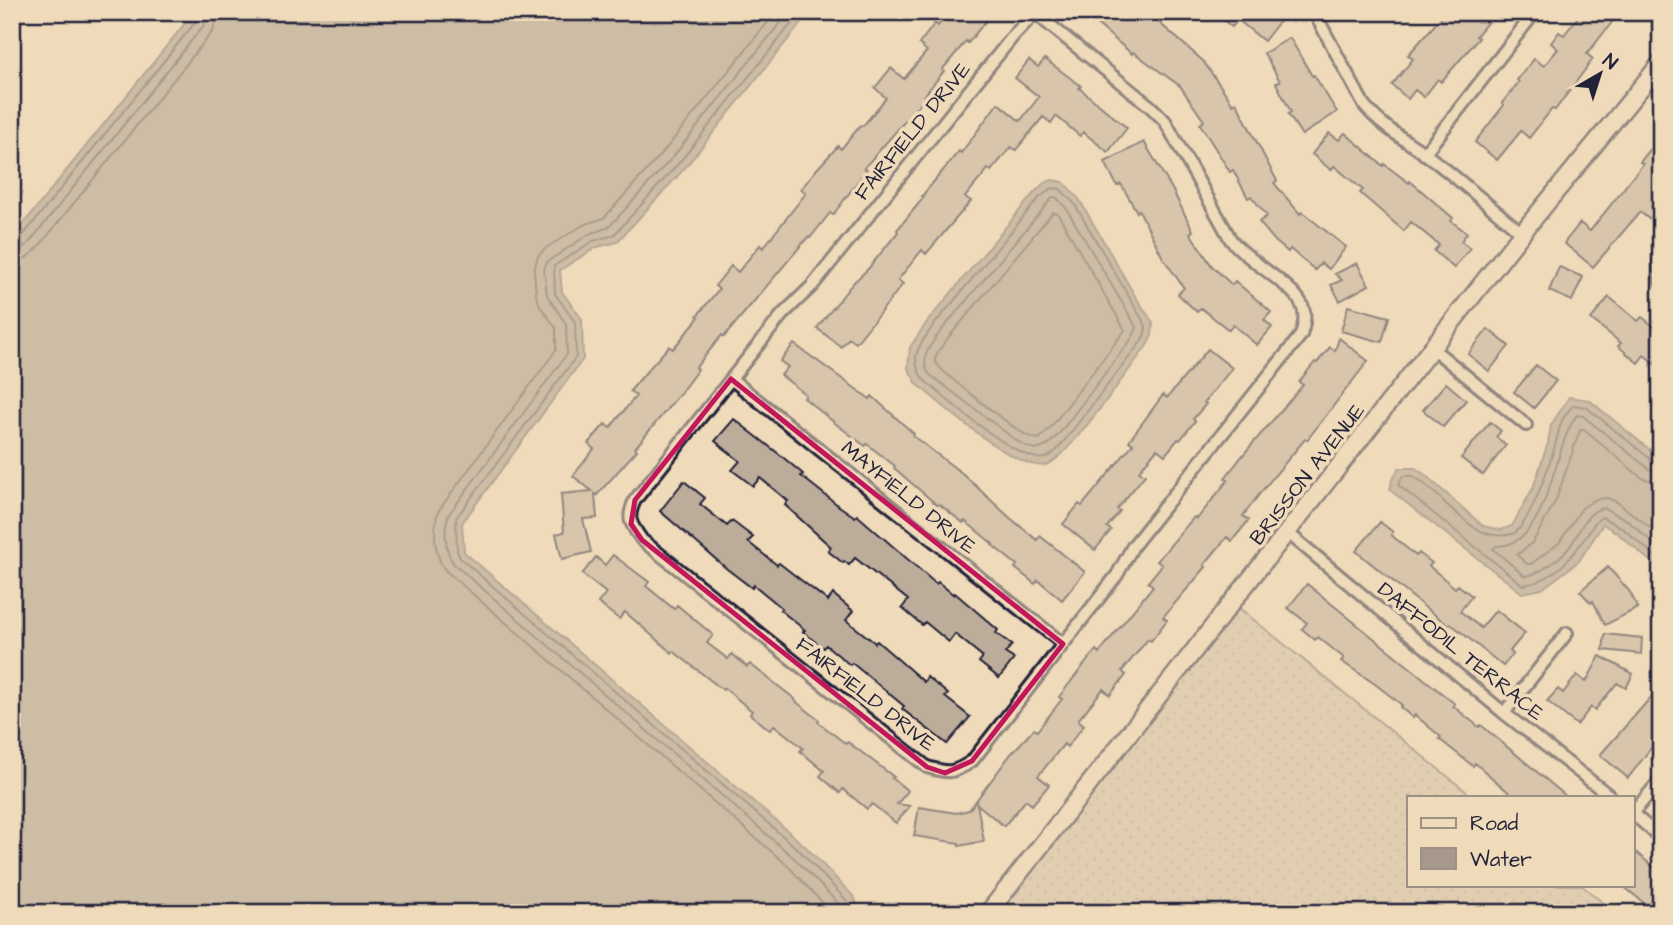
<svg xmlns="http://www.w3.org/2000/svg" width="1673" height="925" font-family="'Architects Daughter',sans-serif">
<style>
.grass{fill:url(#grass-dots);stroke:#7a7071;stroke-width:2}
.water{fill:#a6998c;stroke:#71696c;stroke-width:2}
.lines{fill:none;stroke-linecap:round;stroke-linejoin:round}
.shore{stroke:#57525b;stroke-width:2}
.building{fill:#bcac9a;stroke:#22223b;stroke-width:2}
.street-casing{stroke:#22223b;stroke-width:16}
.secondary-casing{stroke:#22223b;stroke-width:21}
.street{stroke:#efdab9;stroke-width:10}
.secondary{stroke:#efdab9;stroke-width:16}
.marked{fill:none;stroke:#c2185b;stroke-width:5;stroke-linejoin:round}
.labels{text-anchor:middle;stroke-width:7;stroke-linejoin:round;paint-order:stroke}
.street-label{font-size:21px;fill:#22223b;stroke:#efdab9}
</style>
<defs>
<pattern id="grass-dots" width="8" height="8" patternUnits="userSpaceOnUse" patternTransform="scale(1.75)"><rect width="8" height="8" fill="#d1bfa7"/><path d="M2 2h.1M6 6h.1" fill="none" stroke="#b3a491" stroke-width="1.8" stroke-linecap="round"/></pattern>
</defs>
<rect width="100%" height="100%" fill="#efdab9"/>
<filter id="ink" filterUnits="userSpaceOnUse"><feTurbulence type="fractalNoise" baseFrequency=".0143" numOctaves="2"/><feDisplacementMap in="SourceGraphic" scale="14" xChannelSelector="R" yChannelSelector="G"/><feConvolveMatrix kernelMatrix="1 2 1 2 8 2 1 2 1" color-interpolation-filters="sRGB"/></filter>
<g filter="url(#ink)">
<path class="grass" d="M1238 607 1473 797H1409V885H1581L1616 913H997Z"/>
<path class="water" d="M194 12H810L684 169 617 242 597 247 560 270 562 292 582 319 583 359 462 523 464 552 805 846 854 897 861 913H12V238Z
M1052 180 1063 182 1079 199 1135 296 1153 323 1152 336 1146 347C1130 367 1065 462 1046 465 1016 472 941 404 917 384L908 368 910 347 927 322 1034 193 1044 183Z
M1569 397 1589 400 1661 459V570L1617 533 1603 524 1579 561 1542 589 1522 593 1390 490 1392 480 1399 468H1415L1424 474 1483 526 1501 530 1512 526 1533 488 1548 443 1551 425Z"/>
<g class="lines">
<path class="shore" d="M776 12 664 151 604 218 583 225 546 248 538 256 534 270 536 295 540 306 556 328V350L439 510C432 527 434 557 446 571L787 865 832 913
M789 12 672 158 609 227 589 234 547 262 544 270 547 295 566 324 567 354 449 514C443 527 445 553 454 564L794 858 840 905 843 913
M801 12 678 164 614 235 593 241 554 266 555 294 575 322 576 357 456 518 457 551 460 558 800 851 847 901 853 913
M1052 188 1060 189 1074 203 1146 326 1145 334 1140 343 1065 440C1060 446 1054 456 1045 458 1019 464 944 397 923 379 908 357 919 346 933 326L1039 198Z
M1053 197 1057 198 1066 208 1137 328 1132 338 1059 434C1044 451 1037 454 1017 441L929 374C919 357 930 346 940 332Z
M1053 212 1058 214 1125 330 1051 427 1039 439C1034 438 1033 438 1028 436 1017 431 936 369 935 361 934 354 944 344 948 338Z
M12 241 21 238 197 20 199 12
M12 250 20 249 28 244 204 25 208 12
M12 261 26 258 36 250 213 31 218 12
M1661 464 1654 462 1586 407 1574 405C1558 420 1560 430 1554 449 1547 471 1532 518 1515 533 1473 548 1445 494 1413 476H1403L1398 485 1523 585C1558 581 1579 548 1596 521L1602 517 1621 527 1661 561
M1661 473 1649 469 1583 416 1577 415C1552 446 1550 548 1496 546L1493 549 1525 576C1538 575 1558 560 1567 550 1580 536 1583 511 1604 508L1627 520 1661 550
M1661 483 1642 478 1584 430H1580L1556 500 1533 542 1517 555 1527 564H1531L1559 543 1582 508 1596 499 1607 498 1617 502 1661 536"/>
</g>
<path class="building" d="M949 12H993L968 43 966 41 942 70 944 71 924 96 926 97 864 168 867 169 833 215 830 213 810 238 808 237 724 337 722 335 696 367 698 369 678 396 635 448 637 450 597 495 595 494 597 518 583 519 591 552 562 559 556 534 564 532 561 494 592 491 573 476 594 449 588 444 605 424 610 428 636 396 630 391 647 371 669 346 673 349 699 317 697 316 719 289 715 286 731 266 738 272 760 245 763 248 806 193 801 189 817 169 838 146 841 149 861 125 863 126 886 98 875 88 891 68 904 79 927 51 919 44 935 23 938 26Z
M1106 12H1147L1203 61 1233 104 1236 102 1277 181 1274 183 1300 214 1302 212 1346 247 1329 269 1321 263 1315 270 1290 249 1288 252 1275 241 1259 222 1267 216 1251 196 1248 198 1233 170 1230 172 1200 124 1204 121 1180 86 1133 52 1132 54 1097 24Z
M1214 12H1275L1282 18 1264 41 1238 20 1232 27Z
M1446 12H1496L1476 36 1479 38 1441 82 1438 79 1424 97 1415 90 1408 99 1392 85 1413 59 1408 55Z
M1582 12H1620L1587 54 1593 59 1555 110 1552 109 1529 138 1521 131 1497 160 1475 142 1504 105 1502 103 1519 82 1517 80 1534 59 1544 66 1558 49 1551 43 1559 32 1564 35Z
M1290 38 1312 76 1314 75 1337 112 1302 135 1288 114 1291 112 1276 83 1280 81 1264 53Z
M1045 59 1081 86 1079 88 1127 128 1108 152 1083 132 1080 136 1056 116 1051 123 1043 117 1016 150 1011 147 991 171 988 169 965 197 971 201 926 254 922 250 898 280 903 284 856 343 849 338 841 347 817 328 853 283 868 269 898 232 897 230 924 197 922 196 959 151 961 153 998 103 1020 121 1039 97 1015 78 1029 60 1038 67Z
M1329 133 1339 140 1345 133 1383 166 1384 164 1409 183 1410 181 1453 218 1451 221 1467 233 1461 241 1470 248 1454 268 1434 251 1439 245 1411 222 1404 231 1360 193 1363 190 1334 166 1331 170 1312 154Z
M1661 136V204L1649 219 1640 212 1593 267 1564 243 1580 223 1590 231 1643 164 1640 162Z
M1144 142 1172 189 1193 231 1190 233 1212 266 1232 285 1235 281 1271 312 1264 320 1272 327 1257 345 1233 325 1229 330 1201 308 1197 312 1178 294 1184 288 1163 258 1139 210 1137 212 1121 184 1117 186 1105 162Z
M1357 263 1369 285 1340 301 1331 285 1342 280 1335 274Z
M1559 267 1583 277 1572 301 1549 291Z
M1609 297 1638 321 1642 317 1661 332V369L1644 355 1638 363 1618 346 1621 343 1591 319Z
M1348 306 1389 317 1382 342 1341 331Z
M1488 329 1509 346 1489 371 1468 354Z
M1339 338 1368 361 1307 440 1305 439 1261 492 1243 516 1249 520 1232 541 1227 537 1204 565 1206 567 1163 617 1167 620 1151 641 1148 639 1122 671 1126 675 1110 695 1103 689 1078 720 1084 725 1067 747 1064 744 1038 776 1049 785 1032 805 1026 800 1004 826 977 804 984 841 959 846V843L914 836 919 807 956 813 969 810 1011 754 1034 729 1037 731 1062 699 1059 697 1080 670 1096 650 1099 653 1153 586 1148 582 1162 565 1157 561 1194 517 1197 519 1228 480 1225 478 1243 455 1303 385 1299 382 1315 362 1317 363 1330 347 1335 351Z
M794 344 870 399 872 396 914 434 913 436 963 474 1009 517 1037 540 1040 536 1085 572 1062 600 1038 580 1035 584 1015 568 1017 565 992 545 993 544 965 521 963 523 939 504 937 505 894 468 895 466 867 444 865 446 840 427 804 398 806 395 781 375 788 367 780 361Z
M1208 349 1232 368 1204 403 1206 404 1193 419 1195 421 1180 440 1178 439 1165 455 1157 449 1139 471 1145 475 1117 509 1120 511 1107 527 1111 530 1095 550 1063 524 1079 504 1082 506 1133 444 1129 441 1163 395 1167 398Z
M1536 365 1556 381 1534 408 1514 392Z
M1446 383 1466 400 1443 427 1423 410Z
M734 419 779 454 803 474 801 476 839 506 855 517 857 515 936 584 938 582 954 595 955 593 998 630 996 633 1012 645 1005 653 1014 659 999 678 979 662 983 657 955 634 949 642 925 622 922 625 902 608 908 600 855 558 849 565 844 561 843 563 828 551 831 547 785 505 788 501 760 478 753 486 732 470 740 461 715 441Z
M1490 422 1501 431 1496 437 1506 445 1483 475 1461 458Z
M684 481 705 498 700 504 727 526 732 521 753 537 748 542 777 565 779 563 828 601 833 594 853 611 846 620 875 643 877 641 924 682 927 677 948 694 945 697 970 717 947 744 902 709 904 706 852 663 850 665 826 645 823 648 803 632 805 630 780 610 782 608 754 585 752 588 727 569 660 511Z
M1380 522 1393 532 1391 535 1416 556 1419 553 1432 563 1429 566 1455 588 1458 585 1472 596 1460 611 1481 628 1496 610 1525 633 1510 651 1513 654 1503 666 1450 623 1448 625 1427 609 1356 551Z
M613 555 649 582 646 586 674 609 677 605 713 635 707 643 728 659 732 654 747 667 750 664 795 699 794 700 819 720 818 722 846 744 848 742 894 777 892 778 908 791 897 804 910 806 896 823 872 804 867 809 843 789 840 793 820 776 824 771 800 751 803 748 774 725 770 730 750 714 752 711 724 688 723 690 673 651 672 653 625 612 619 619 598 603 606 593 582 574 596 557 605 565Z
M1608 567 1630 592 1638 608 1605 625 1593 601 1591 603 1580 591Z
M1307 584 1455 704 1453 706 1479 727 1481 725 1567 797H1514L1475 763 1473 766 1439 739 1441 737 1415 715 1413 718 1400 707 1402 705 1375 684 1341 661 1344 658 1318 637 1315 640 1302 629 1307 623 1288 608Z
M1605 634 1642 638 1641 654 1603 650Z
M1600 656 1633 674 1626 688 1617 683 1595 710 1591 707 1577 725 1547 701 1558 689 1563 693 1577 675 1586 682Z
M1661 686V735L1628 778 1600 755Z
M1633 850 1661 873V913H1656L1622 885H1633Z"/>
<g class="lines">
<g class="street-casing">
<path id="street" d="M1314 12 1364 105C1381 126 1402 138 1424 153 1458 178 1489 206 1522 233
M1035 13 1151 107 1165 121 1231 240C1249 262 1290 283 1301 303 1307 314 1304 325 1301 335L1133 546 1117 575 972 761C953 774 948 773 927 767L642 540C631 524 626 519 635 500L782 315 812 286 1014 35 1035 13 1036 12
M1424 154 1535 12
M1661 258 1659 262 1661 282
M1432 348 1526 425
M731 379 1063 644
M1288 533 1504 713 1611 797
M1504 713 1567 633
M1633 813 1661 779
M1633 814 1661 838"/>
</g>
<g class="secondary-casing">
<path id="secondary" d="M988 913 1522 233 1661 63"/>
</g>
<use href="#street" class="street"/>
<use href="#secondary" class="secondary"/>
</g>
</g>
<path d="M0 0H1673V925H0ZM731 379 1063 644 972 761 945 773 927 767 642 540 631 524 635 500Z" fill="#efdab9" fill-opacity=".55" fill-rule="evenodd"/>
<path class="marked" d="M731 379 1063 644 972 761 945 773 927 767 642 540 631 524 635 500Z"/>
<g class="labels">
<g class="street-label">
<text transform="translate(912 131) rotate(-51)" y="7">FAIRFIELD DRIVE</text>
<text transform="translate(1307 474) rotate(-52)" y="7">BRISSON AVENUE</text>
<text transform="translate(909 497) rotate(39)" y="7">MAYFIELD DRIVE</text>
<text transform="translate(1461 651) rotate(39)" y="7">DAFFODIL TERRACE</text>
<text transform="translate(866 694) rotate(38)" y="7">FAIRFIELD DRIVE</text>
</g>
</g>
<rect width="1673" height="925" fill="none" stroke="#efdab9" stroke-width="42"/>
<rect x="21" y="21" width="1631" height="883" fill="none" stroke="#22223b" stroke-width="2.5" filter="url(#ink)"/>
<rect x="1407" y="796" width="228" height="91" fill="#efdab9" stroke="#9d9087" stroke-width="2"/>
<rect x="1421" y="818" width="35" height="10" fill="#efdab9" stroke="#9d9087" stroke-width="2"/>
<text x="1470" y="830" font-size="21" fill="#22223b">Road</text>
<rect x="1421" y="848" width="35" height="21" fill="#a6998c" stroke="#9d9087" stroke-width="2"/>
<text x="1470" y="866" font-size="21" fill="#22223b">Water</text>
<g transform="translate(1600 74) rotate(39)" stroke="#efdab9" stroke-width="5" paint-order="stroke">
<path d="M0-5L12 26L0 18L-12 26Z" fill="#22223b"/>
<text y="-10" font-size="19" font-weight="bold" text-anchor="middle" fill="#22223b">N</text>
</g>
</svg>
